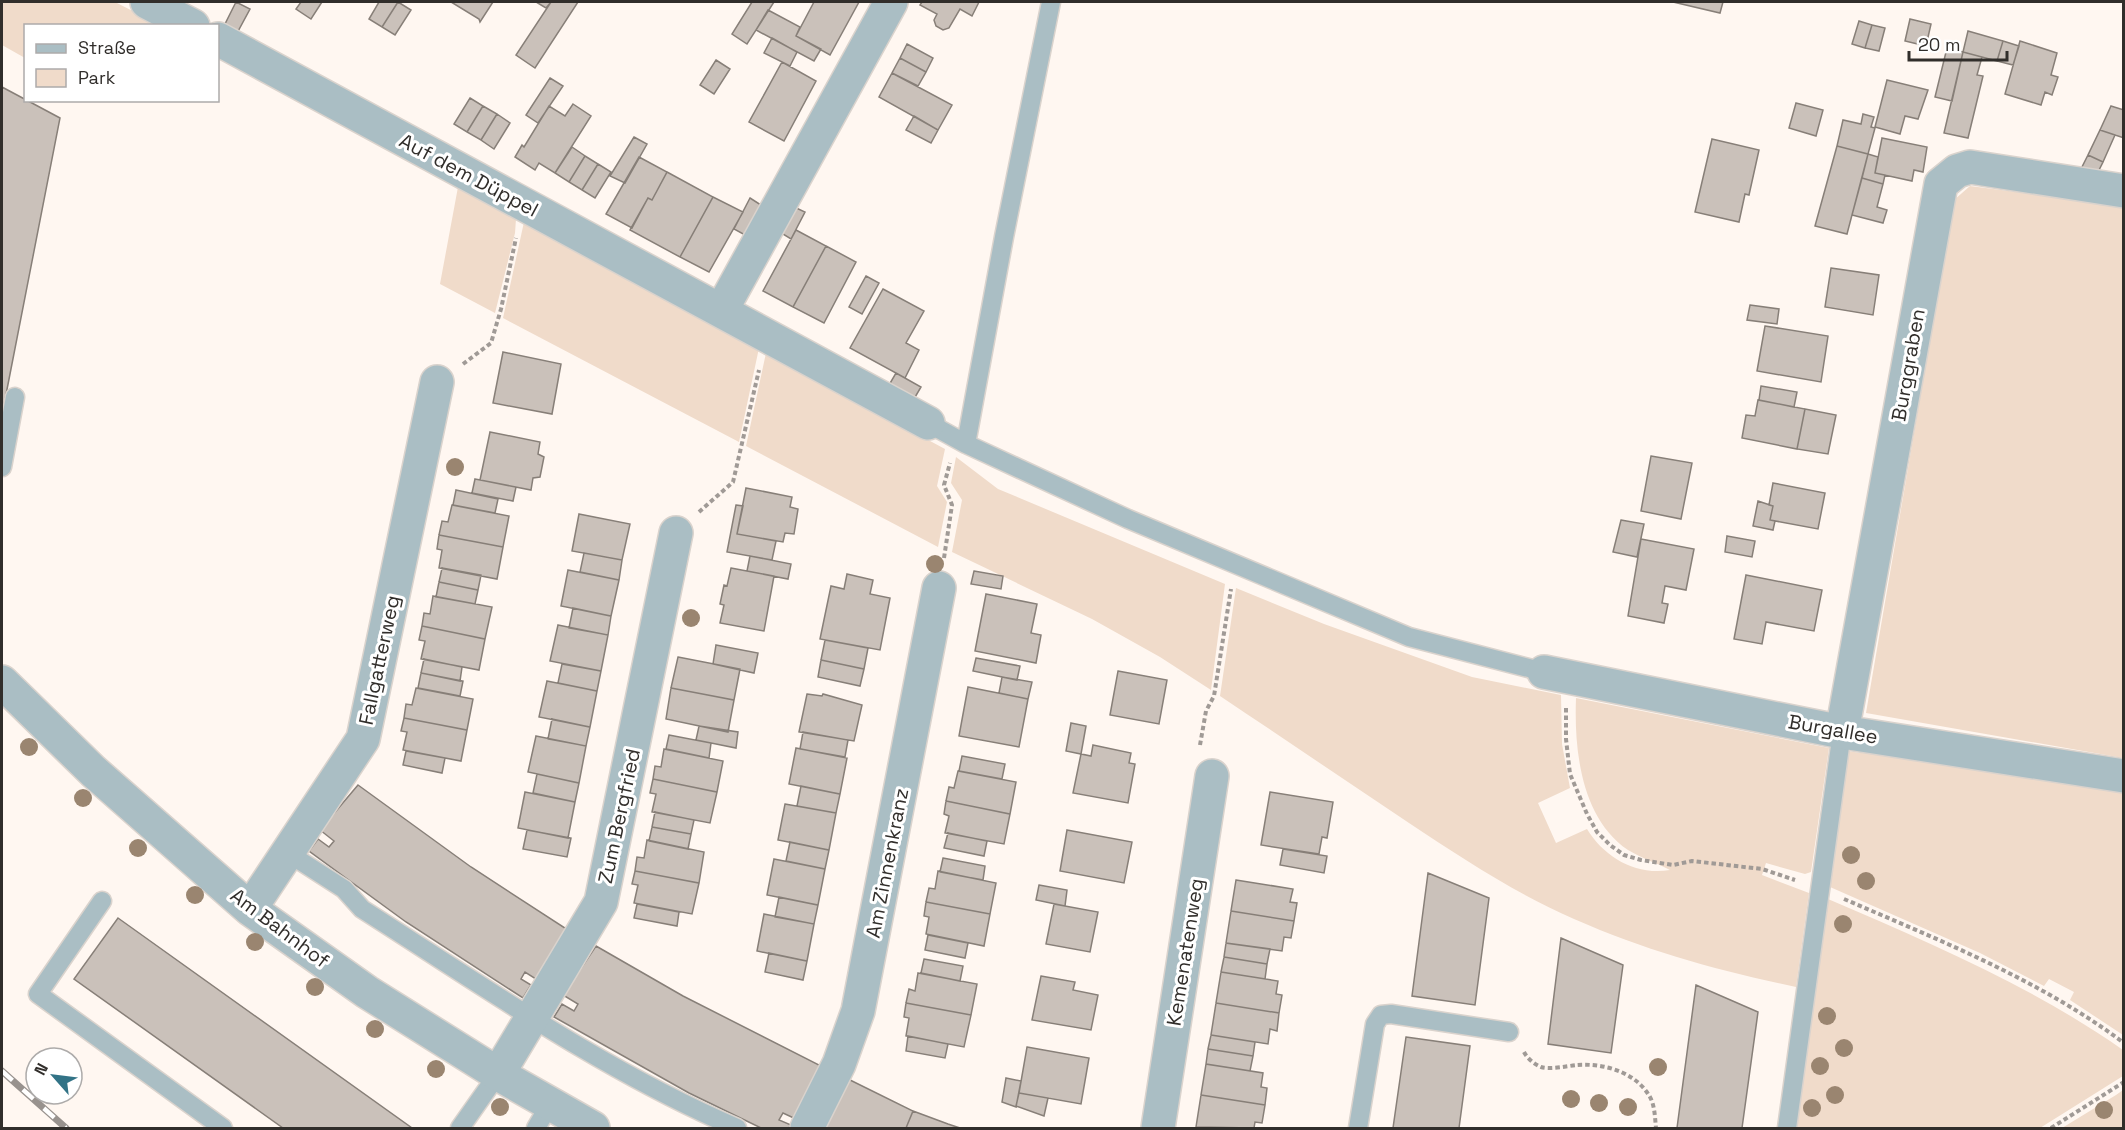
<svg xmlns="http://www.w3.org/2000/svg" width="2125" height="1130" font-family="'Space Grotesk',sans-serif">
<style>
.green{fill:#f0dbca}
.building{fill:#cac1ba;stroke:#877f78;stroke-width:1.5}
.lines{fill:none;stroke-linecap:round;stroke-linejoin:round}
.service-casing{stroke:#dad3cd;stroke-width:21}
.minor-casing{stroke:#dad3cd;stroke-width:36}
.path{stroke:#a09a96;stroke-width:4;stroke-dasharray:4.5 3;stroke-linecap:butt}
.service{stroke:#aabec4;stroke-width:18}
.minor{stroke:#aabec4;stroke-width:33}
.rail-casing{stroke:#98928e;stroke-width:7}
.rail{stroke:#fff;stroke-width:4.5;stroke-dasharray:14;stroke-linecap:butt}
.tree{fill:#9a8570}
.labels{text-anchor:middle;stroke-width:6;stroke-linejoin:round;paint-order:stroke}
.street-label{font-size:20px;fill:#312e2b;stroke:#fff}
</style>
<rect width="100%" height="100%" fill="#fff7f1"/>
<path class="green" d="M2 2H115L160 25 26 26 25 58 2 45Z
M1970 186 2123 206V758L1866 713 1954 200Z
M458 187 516 219 515 233 495 313 440 284Z
M524 222 759 348 739 442 503 318Z
M766 353 945 449 937 486 947 502 938 547 746 446Z
M956 457 998 489 1225 584 1211 690 1160 657 1092 619 952 552 962 500 951 483Z
M1236 588 1324 624 1472 677 1561 695 1562 744 1570 788 1538 803 1556 843 1587 829C1604 857 1636 876 1670 870 1657 863 1641 858 1628 850 1581 818 1574 750 1576 698L1829 748 1811 872 1805 874 1766 863 1762 875 1809 893 1796 987C1717 970 1649 952 1574 919 1516 894 1462 858 1409 823 1346 781 1283 738 1220 696Z
M1866 749 2123 791V1035L2070 1000 2074 992 2049 979 2044 986 1980 953 1830 887 1847 751 1861 753Z
M1828 899C1930 943 2032 986 2123 1050V1076L2040 1128H1797Z
M2123 1090V1128H2062L2116 1095Z"/>
<path class="building" d="M236 2 250 9 236 35 223 28Z
M301 2H322L311 19 296 9Z
M379 2H398L382 27 369 19Z
M398 2 411 10 395 35 382 27Z
M451 2H493L480 22 479 19Z
M536 2H551L546 8Z
M551 2H578L535 68 516 55Z
M752 2H774L747 44 732 34Z
M814 2H859L830 55 796 36Z
M922 2H979L972 16 960 9 949 28 943 30 936 26 934 20 937 14 920 5Z
M1673 2H1723L1720 13Z
M768 10 800 27 796 36 821 49 814 61 756 30Z
M1910 19 1931 24 1926 46 1905 41Z
M1859 21 1872 25 1865 48 1852 44Z
M1872 25 1885 28 1879 51 1865 48Z
M1968 31 2003 41 1997 61 1963 52Z
M772 38 797 52 790 66 764 53Z
M2003 41 2019 46 2013 65 1997 61Z
M2020 41 2057 53 2051 75 2058 77 2052 95 2045 92 2041 105 2005 94Z
M907 44 933 58 926 72 900 58Z
M1947 48 1963 52 1952 101 1935 97Z
M1963 52 1982 57 1977 75 1983 76 1968 138 1944 133Z
M900 58 926 72 918 86 892 73Z
M716 60 730 69 714 94 700 85Z
M782 62 816 81 784 141 749 122Z
M892 73 952 105 938 130 879 97Z
M550 78 563 86 538 123 526 115Z
M1887 80 1928 90 1918 119 1905 116 1900 134 1875 127Z
M2 87 60 118 2 415Z
M470 98 483 106 467 132 454 124Z
M1796 103 1823 110 1816 136 1789 128Z
M573 104 591 116 555 173 539 163 535 170 515 157 522 145 524 147 549 106 565 116Z
M483 106 497 114 481 140 467 132Z
M2111 106 2124 110V138L2100 130Z
M497 114 510 123 494 149 481 140Z
M1863 114 1874 117 1871 127 1875 128 1868 154 1837 146 1843 120 1861 124Z
M914 116 938 130 931 143 906 130Z
M2100 130 2115 135 2103 162 2088 155Z
M634 137 647 144 625 183 610 176Z
M1882 138 1927 147 1923 172 1914 170 1912 181 1875 173Z
M1712 139 1759 150 1749 195 1745 194 1739 222 1695 212Z
M1837 146 1868 154 1847 234 1815 226Z
M572 147 585 156 569 182 555 173Z
M1868 154 1878 157 1875 173 1885 175 1883 184 1862 178Z
M2088 155 2103 162 2097 174 2082 167Z
M585 156 598 164 582 190 569 182Z
M639 157 667 172 652 200 648 198 632 228 606 214Z
M598 164 611 172 595 198 582 190Z
M667 172 713 197 680 257 630 230 648 198 652 200Z
M1862 178 1883 184 1877 207 1887 210 1883 223 1852 215Z
M713 197 743 212 709 272 680 257Z
M750 198 761 205 745 235 734 229Z
M792 206 805 212 791 239 778 231Z
M796 230 826 246 793 307 763 291Z
M826 246 856 262 824 323 793 307Z
M1831 268 1879 275 1873 315 1825 307Z
M866 276 879 283 862 314 849 307Z
M883 289 924 311 906 343 919 350 905 378 850 348Z
M1750 305 1779 309 1777 324 1747 320Z
M1765 326 1828 336 1821 382 1757 371Z
M503 352 561 364 552 414 493 403Z
M896 373 921 387 914 399 889 385Z
M1761 386 1797 392 1794 407 1759 400Z
M1758 400 1805 409 1797 449 1742 438 1746 415 1755 416Z
M1805 409 1836 415 1828 454 1797 449Z
M490 432 540 442 538 454 544 457 540 477 533 478 531 490 480 480Z
M1651 456 1692 463 1681 519 1641 511Z
M475 479 516 487 513 501 472 493Z
M1773 483 1825 493 1818 529 1770 520 1773 506 1769 505Z
M746 488 792 497 790 507 798 509 794 534 785 533 783 542 737 534Z
M456 490 498 499 495 513 453 505Z
M1758 501 1773 506 1770 520 1775 521 1773 530 1753 526Z
M452 505 509 516 503 547 439 535 442 521 448 522Z
M736 505 743 506 737 534 776 541 772 560 727 552Z
M579 514 630 524 622 560 572 551Z
M1621 520 1644 524 1637 557 1613 552Z
M439 535 503 547 497 579 439 568 442 550 437 549Z
M1727 536 1755 541 1752 557 1725 552Z
M1641 539 1694 549 1686 590 1665 586 1662 603 1668 604 1664 623 1628 616Z
M584 553 622 560 619 580 580 572Z
M750 556 791 564 788 579 747 571Z
M442 568 481 575 478 590 439 582Z
M731 568 774 576 764 631 720 623 724 605 720 604 724 585 727 586Z
M568 570 619 580 611 616 561 606Z
M974 571 1003 576 1001 589 971 584Z
M847 574 873 580 870 594 890 598 880 650 820 639 831 586 844 589Z
M1746 575 1822 590 1814 631 1766 622 1762 644 1734 639Z
M439 582 478 590 475 604 436 597Z
M986 594 1037 604 1031 633 1041 635 1036 663 975 651Z
M433 596 492 607 485 639 422 626 424 613 430 614Z
M573 608 611 616 608 635 569 628Z
M558 625 608 635 601 671 550 661Z
M422 626 485 639 479 670 421 659 425 641 419 640Z
M825 640 868 648 864 669 821 660Z
M716 645 758 653 754 673 713 664Z
M678 657 740 669 734 700 671 688Z
M976 658 1020 666 1017 680 973 671Z
M424 659 462 667 460 681 421 673Z
M821 660 864 669 860 686 818 677Z
M562 664 601 671 597 691 558 683Z
M1118 671 1167 680 1159 724 1110 715Z
M421 673 463 681 460 696 418 688Z
M1002 677 1032 682 1028 699 999 693Z
M547 681 597 691 590 727 539 717Z
M968 687 1028 699 1019 747 959 736Z
M416 688 473 699 467 730 404 718 406 704 412 705Z
M671 688 734 700 728 732 666 719Z
M807 694 822 696 823 694 862 705 854 741 799 732Z
M404 718 467 730 461 761 403 750 407 732 401 731Z
M552 719 590 727 586 746 548 739Z
M1071 723 1086 726 1081 754 1066 751Z
M699 726 738 732 736 748 696 740Z
M803 732 848 740 845 757 800 749Z
M669 735 711 743 709 758 666 749Z
M536 736 586 746 579 783 528 772Z
M1093 745 1131 753 1129 763 1135 764 1128 803 1073 793 1081 754 1091 756Z
M796 748 847 758 840 794 789 784Z
M664 749 723 761 717 792 653 779 655 766 661 767Z
M406 751 445 758 442 773 403 765Z
M962 756 1005 764 1002 779 959 771Z
M958 771 1016 782 1010 814 946 801 949 787 954 788Z
M537 774 579 783 575 802 533 793Z
M653 779 717 792 710 823 652 812 656 794 650 793Z
M358 785 471 867 568 930 539 981 525 972 521 979 531 985 523 998 406 922 309 851 318 839 329 847 334 841 320 830Z
M801 786 840 794 836 813 797 806Z
M525 792 575 802 568 838 518 828Z
M1270 792 1333 802 1327 838 1322 837 1319 854 1261 845Z
M946 801 1010 814 1004 844 945 833 949 816 944 814Z
M785 804 836 813 829 850 778 840Z
M655 812 694 820 691 834 652 827Z
M652 827 691 834 688 849 649 841Z
M527 830 571 838 567 857 523 849Z
M1067 830 1132 842 1124 883 1060 871Z
M948 833 987 841 984 856 944 848Z
M647 840 704 852 699 883 635 871 637 857 644 858Z
M790 842 829 850 825 869 786 861Z
M1283 849 1327 856 1324 873 1280 865Z
M943 858 985 866 983 880 940 872Z
M774 859 825 869 818 905 767 895Z
M635 871 699 883 692 914 634 903 638 885 632 884Z
M938 871 996 883 990 914 926 902 929 888 935 889Z
M1428 873 1489 898 1475 1005 1412 996Z
M1236 880 1293 889 1290 902 1297 903 1294 921 1231 911Z
M1039 885 1067 890 1065 906 1036 900Z
M779 897 818 905 814 924 775 917Z
M926 902 990 914 984 946 926 934 929 917 924 916Z
M637 904 679 912 677 926 634 918Z
M1054 904 1098 912 1090 952 1046 944Z
M1231 911 1294 921 1291 938 1284 937 1282 951 1226 943Z
M764 914 814 924 807 961 757 951Z
M118 918 412 1128H283L74 979Z
M928 935 968 943 965 958 925 950Z
M1561 938 1623 965 1611 1053 1548 1044Z
M1226 943 1270 949 1267 964 1224 957Z
M596 946 683 996 821 1066 798 1120 783 1113 779 1120 791 1125 789 1128H761L689 1093 554 1017 562 1004 574 1011 578 1004 563 995Z
M769 953 807 961 803 980 765 972Z
M1224 957 1267 964 1265 979 1221 972Z
M924 959 963 966 960 981 921 973Z
M1221 972 1278 981 1276 994 1282 995 1279 1013 1216 1003Z
M918 973 977 984 971 1015 906 1003 909 989 915 991Z
M1041 976 1075 982 1073 990 1098 995 1091 1030 1032 1020Z
M1696 985 1758 1012 1742 1128H1677Z
M906 1003 971 1015 964 1047 906 1036 909 1018 904 1017Z
M1216 1003 1279 1013 1277 1031 1270 1029 1268 1044 1211 1035Z
M1211 1035 1255 1042 1253 1056 1208 1049Z
M908 1036 948 1044 945 1058 906 1051Z
M1406 1037 1470 1046 1459 1128H1393Z
M1027 1047 1089 1058 1081 1104 1019 1093Z
M1208 1049 1253 1056 1250 1071 1206 1064Z
M1206 1064 1263 1073 1261 1087 1267 1088 1265 1105 1201 1095Z
M1006 1078 1021 1081 1016 1107 1002 1102Z
M848 1079 913 1111 906 1128H824Z
M1019 1093 1048 1098 1044 1116 1016 1106Z
M1201 1095 1265 1105 1262 1123 1255 1122 1254 1128 1196 1127Z
M913 1111 948 1124 960 1128H906Z"/>
<g class="lines">
<g class="service-casing">
<path id="service" d="M928 423 966 444 1128 519 1409 637 1544 672
M966 444 1004 237 1051 2
M2 467 15 397
M288 853 344 889 362 909C483 986 604 1071 737 1128
M102 901 38 994 223 1128
M460 1128 498 1074
M536 1128 550 1104
M1358 1128 1375 1024 1381 1015 1391 1014 1509 1032
M1787 1128 1842 732"/>
</g>
<g class="minor-casing">
<path id="minor" d="M147 2 193 26
M218 39 928 423
M721 311 891 2
M1544 672 1842 732 2124 776
M2 682 93 771 250 909 367 992 498 1074 593 1128
M1842 732 1941 184 1957 171 1970 167 2124 191
M250 909 363 739 437 382
M498 1074 601 902 676 533
M807 1128 839 1064 858 1011 939 588
M1158 1128 1212 776"/>
</g>
<path class="path" d="M463 364 491 343 501 309 516 238
M699 512 733 482 759 370
M944 558 952 505 944 485 950 463
M1566 708V739L1570 774 1587 814 1597 832 1610 845 1624 855 1641 860 1673 865 1692 861 1762 869 1795 880
M1200 745 1206 711 1214 696 1231 589
M1844 899C1939 940 2040 980 2124 1043
M1524 1052C1527 1058 1534 1064 1541 1067 1550 1070 1567 1066 1577 1065 1604 1063 1636 1072 1650 1097 1655 1106 1655 1119 1656 1128
M2051 1128 2124 1082"/>
<use href="#service" class="service"/>
<use href="#minor" class="minor"/>
<g class="rail-casing">
<path id="rail" d="M2 1071 66 1128"/>
</g>
<use href="#rail" class="rail"/>
</g>
<g class="tree">
<circle cx="455" cy="467" r="9"/>
<circle cx="935" cy="564" r="9"/>
<circle cx="691" cy="618" r="9"/>
<circle cx="29" cy="747" r="9"/>
<circle cx="83" cy="798" r="9"/>
<circle cx="138" cy="848" r="9"/>
<circle cx="1851" cy="855" r="9"/>
<circle cx="1866" cy="881" r="9"/>
<circle cx="195" cy="895" r="9"/>
<circle cx="1843" cy="924" r="9"/>
<circle cx="255" cy="942" r="9"/>
<circle cx="315" cy="987" r="9"/>
<circle cx="1827" cy="1016" r="9"/>
<circle cx="375" cy="1029" r="9"/>
<circle cx="1844" cy="1048" r="9"/>
<circle cx="1820" cy="1066" r="9"/>
<circle cx="1658" cy="1067" r="9"/>
<circle cx="436" cy="1069" r="9"/>
<circle cx="1835" cy="1095" r="9"/>
<circle cx="1571" cy="1099" r="9"/>
<circle cx="1599" cy="1103" r="9"/>
<circle cx="500" cy="1107" r="9"/>
<circle cx="1628" cy="1107" r="9"/>
<circle cx="1812" cy="1108" r="9"/>
<circle cx="2104" cy="1110" r="9"/>
</g>
<g class="labels">
<g class="street-label">
<text transform="translate(469 175) rotate(28)" y="7">Auf dem Düppel</text>
<text transform="translate(1908 365) rotate(-80)" y="7">Burggraben</text>
<text transform="translate(379 660) rotate(-78)" y="7">Fallgatterweg</text>
<text transform="translate(1833 729) rotate(10)" y="7">Burgallee</text>
<text transform="translate(619 816) rotate(-78)" y="7">Zum Bergfried</text>
<text transform="translate(887 863) rotate(-79)" y="7">Am Zinnenkranz</text>
<text transform="translate(280 928) rotate(37)" y="7">Am Bahnhof</text>
<text transform="translate(1185 952) rotate(-81)" y="7">Kemenatenweg</text>
</g>
</g>
<rect width="2125" height="1130" fill="none" stroke="#312e2b" stroke-width="6"/>
<rect x="24" y="24" width="195" height="78" fill="#ffffff" stroke="#adabaa" stroke-width="1.5"/>
<rect x="36" y="44" width="30" height="9" fill="#aabec4" stroke="#adabaa" stroke-width="1.5"/>
<text x="78" y="54" font-size="18" fill="#312e2b">Straße</text>
<rect x="36" y="69" width="30" height="18" fill="#f0dbca" stroke="#adabaa" stroke-width="1.5"/>
<text x="78" y="84" font-size="18" fill="#312e2b">Park</text>
<g transform="translate(54 1076) rotate(298)"><circle r="28" fill="#ffffff" stroke="#adabaa" stroke-width="1.5"/>
<path d="M0-4.5L10 22L0 15L-10 22Z" fill="#327386"/>
<text y="-9" font-size="16" font-weight="bold" text-anchor="middle" fill="#312e2b">N</text>
</g>
<path d="M1909 51v9h98v-9" fill="none" stroke="#312e2b" stroke-width="3"/>
<text x="1918" y="51" font-size="18" fill="#312e2b" stroke="#ffffff" stroke-width="4.5" paint-order="stroke">20 m</text>
</svg>
